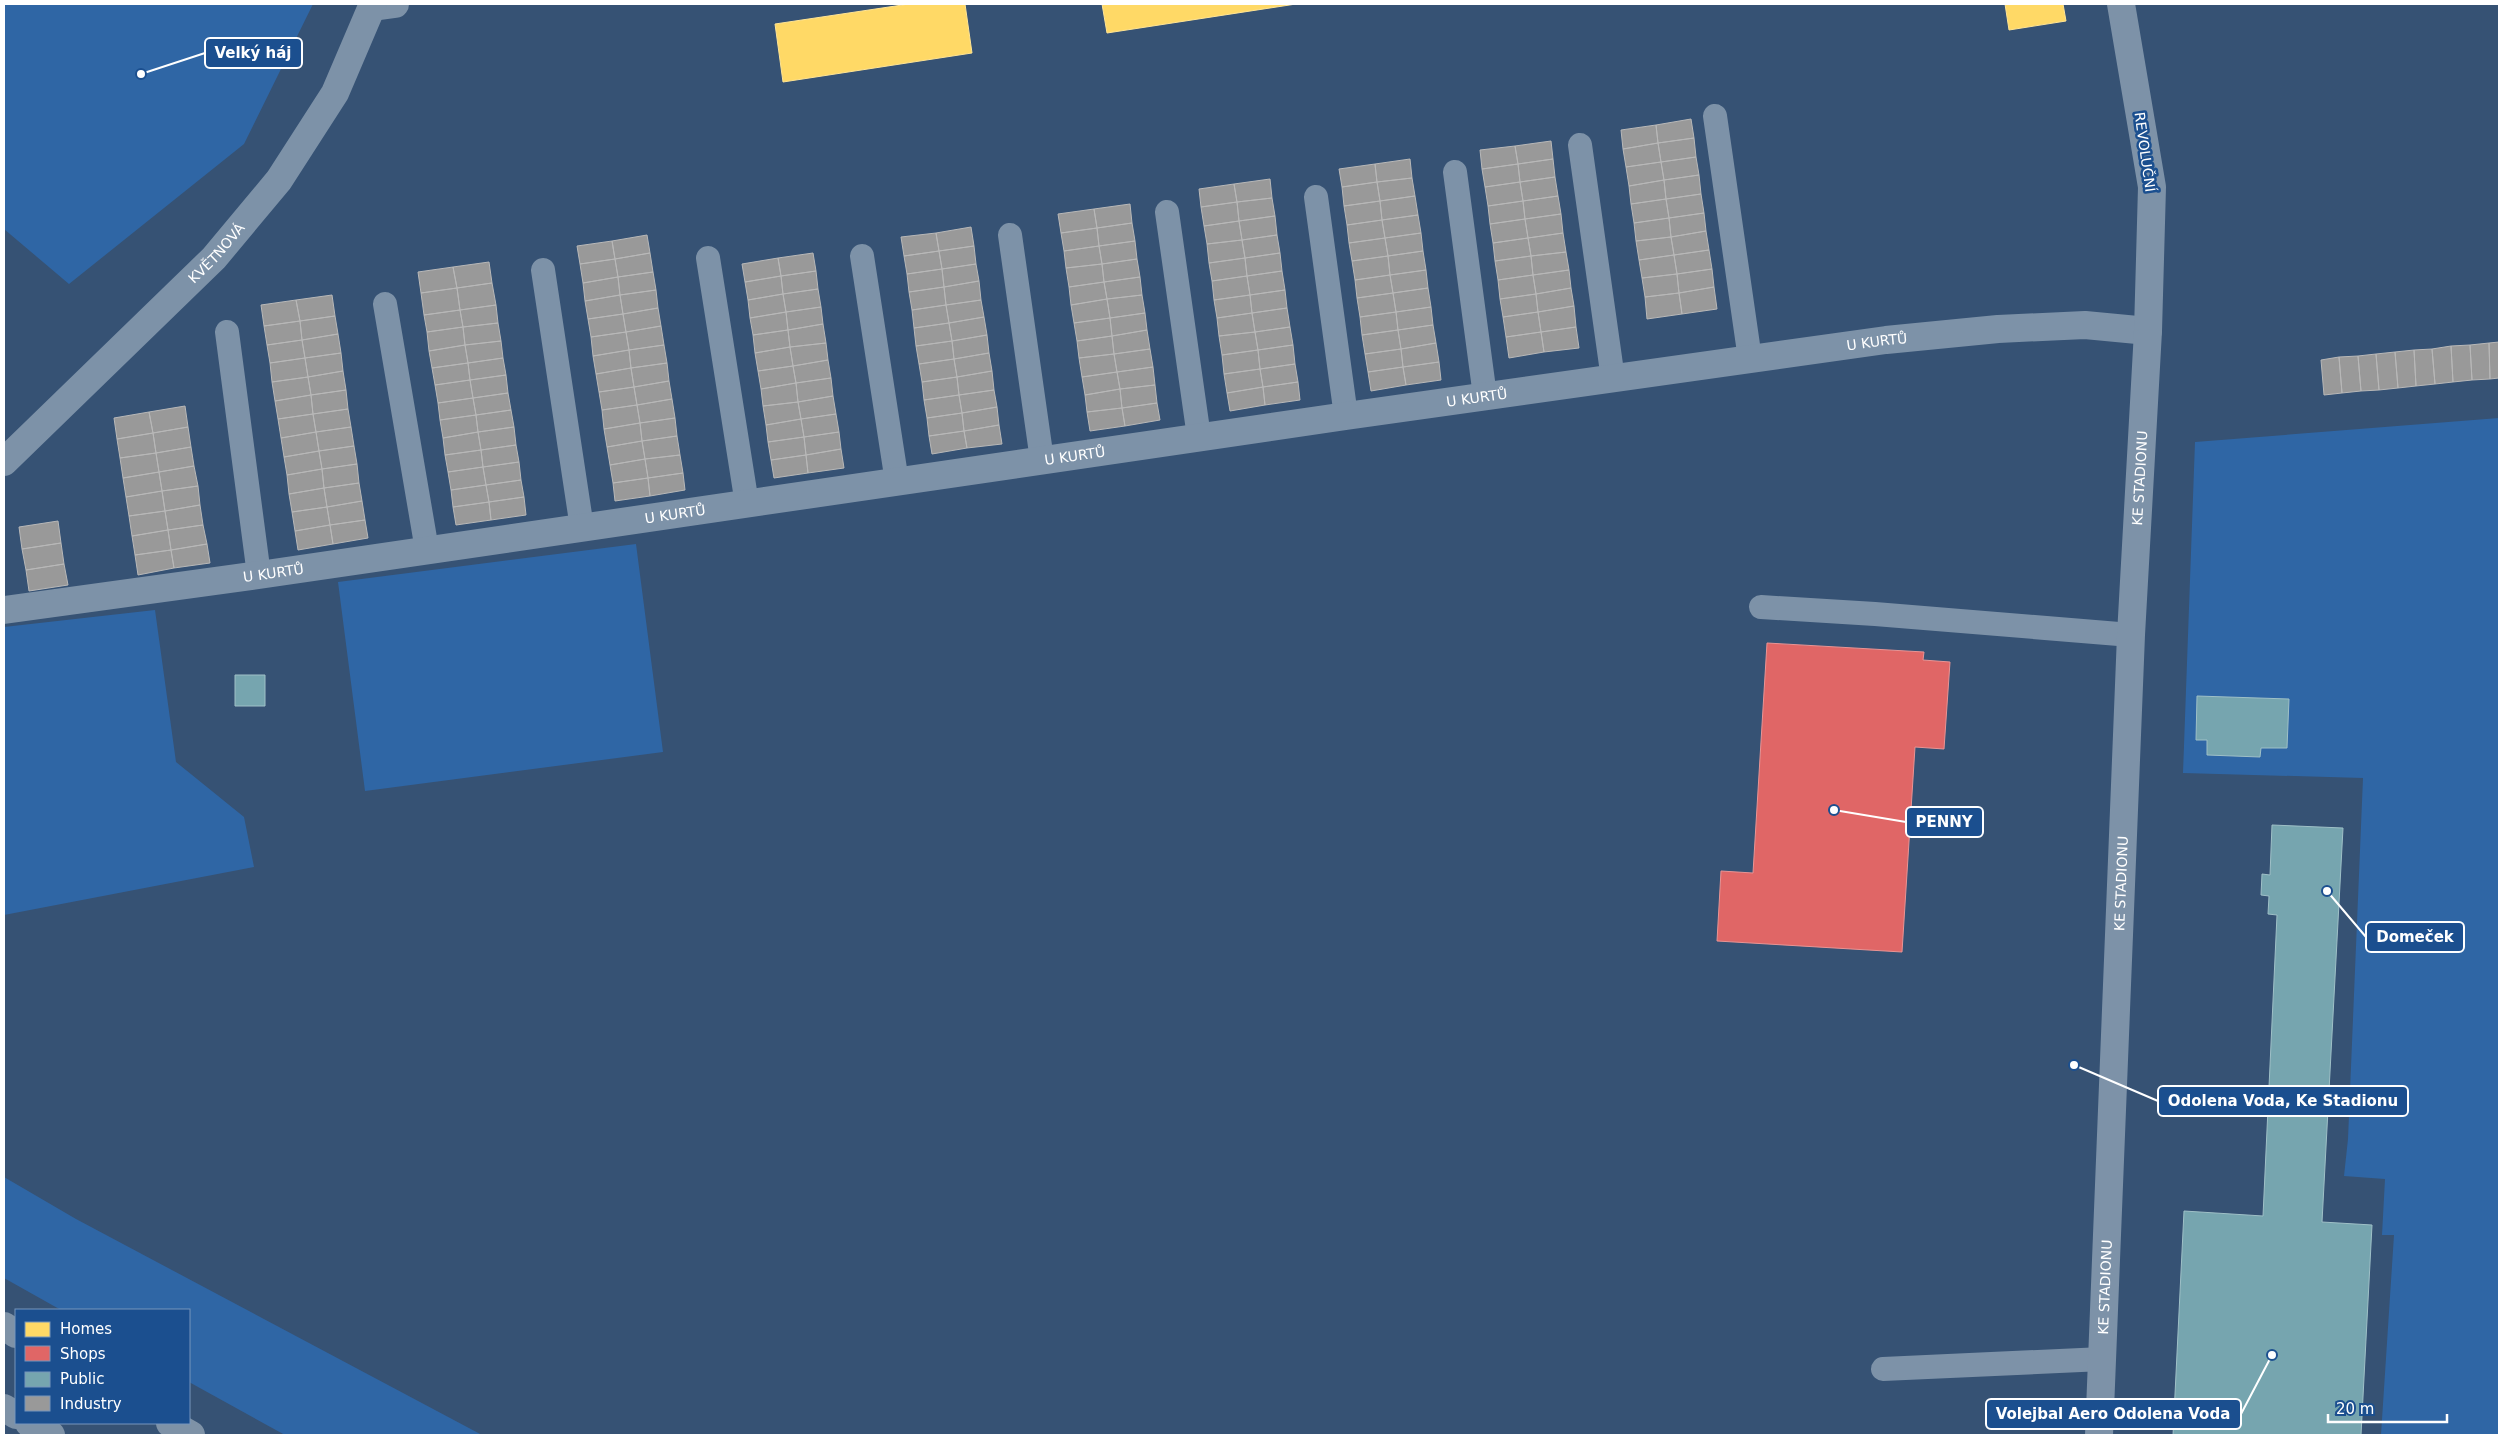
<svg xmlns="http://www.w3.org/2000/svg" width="2503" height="1439" font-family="'DejaVu Sans',sans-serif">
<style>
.green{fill:#2f66a5}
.homes{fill:#ffd966;stroke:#ffe494}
.shops{fill:#e06666;stroke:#e99494}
.public{fill:#76a5af;stroke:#9fc0c7}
.industry{fill:#999;stroke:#b8b8b8}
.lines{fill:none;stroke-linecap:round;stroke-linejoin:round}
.service{stroke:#7d92a8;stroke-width:24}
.minor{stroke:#7d92a8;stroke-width:28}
.tertiary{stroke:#7d92a8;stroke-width:28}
.motorway{stroke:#7e92a7;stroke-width:28}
.labels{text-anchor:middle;stroke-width:5;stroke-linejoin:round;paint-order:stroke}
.street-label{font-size:14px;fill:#fff;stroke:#1b4f8f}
.leader{fill:none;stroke:#fff;stroke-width:2}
.callout-dot{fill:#fff;stroke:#1b4f8f;stroke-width:2}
.callout{fill:#1b4f8f;stroke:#fff;stroke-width:2}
.callout-label{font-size:15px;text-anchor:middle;font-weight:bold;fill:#fff}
</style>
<rect width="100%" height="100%" fill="#365274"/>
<path class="green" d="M4 4H313L244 144 69 284 4 229Z
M2499 418V1435H2381L2394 1235H2382L2385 1179 2344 1176 2348 1139 2363 778 2183 773 2195 442Z
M636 544 663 752 365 791 338 582Z
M155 610 176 762 244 817 254 867 4 915V627Z
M4 1177 76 1219 482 1435H285L189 1382V1310H61L4 1278Z"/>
<path class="homes" d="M909 4H965L972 53 783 82 775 24Z
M1102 4H1296L1107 33Z
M2005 4H2063L2066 21 2009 30Z"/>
<path class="shops" d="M1767 643 1924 652 1923 660 1950 662 1944 749 1915 747 1902 952 1717 941 1721 871 1753 873Z"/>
<path class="public" d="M235 675H265V706H235Z
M2197 696 2289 699 2287 748H2261L2260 757 2207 755V740H2196Z
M2272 825 2343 828 2322 1222 2372 1225 2361 1435H2173L2184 1211 2263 1216 2277 915 2268 914 2269 896 2261 895 2262 874 2270 875Z"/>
<path class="industry" d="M1691 119 1694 138 1658 143 1656 125Z
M1656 125 1658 143 1623 149 1621 130Z
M1694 138 1696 157 1661 162 1658 143Z
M1551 141 1553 159 1518 164 1515 146Z
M1658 143 1661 162 1626 167 1623 149Z
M1515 146 1518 164 1482 169 1480 150Z
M1696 157 1699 175 1664 180 1661 162Z
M1410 159 1412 178 1377 182 1375 164Z
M1553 159 1555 177 1520 182 1518 164Z
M1661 162 1664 180 1629 186 1626 167Z
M1375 164 1377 182 1342 187 1339 169Z
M1518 164 1520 182 1485 187 1482 169Z
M1699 175 1701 194 1666 199 1664 180Z
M1555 177 1558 196 1523 201 1520 182Z
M1412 178 1415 196 1380 201 1377 182Z
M1270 179 1272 198 1237 202 1234 184Z
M1664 180 1666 199 1631 204 1629 186Z
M1377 182 1380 201 1344 206 1342 187Z
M1520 182 1523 201 1488 206 1485 187Z
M1234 184 1237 202 1201 207 1199 189Z
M1701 194 1704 213 1669 218 1666 199Z
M1415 196 1418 215 1382 220 1380 201Z
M1558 196 1561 214 1525 219 1523 201Z
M1272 198 1275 216 1239 221 1237 202Z
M1666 199 1669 218 1634 223 1631 204Z
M1380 201 1382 220 1347 225 1344 206Z
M1523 201 1525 219 1490 224 1488 206Z
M1237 202 1239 221 1204 226 1201 207Z
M1130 204 1132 223 1097 228 1094 209Z
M1094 209 1097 228 1061 233 1058 214Z
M1704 213 1706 231 1671 237 1669 218Z
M1561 214 1563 233 1528 238 1525 219Z
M1418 215 1421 233 1385 238 1382 220Z
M1275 216 1277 235 1242 240 1239 221Z
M1669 218 1671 237 1636 241 1634 223Z
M1525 219 1528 238 1493 243 1490 224Z
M1382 220 1385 238 1349 243 1347 225Z
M1239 221 1242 240 1207 244 1204 226Z
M1132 223 1135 241 1099 246 1097 228Z
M971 227 974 246 939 251 936 233Z
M1097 228 1099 246 1064 251 1061 233Z
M1706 231 1709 250 1674 255 1671 237Z
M936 233 939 251 904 256 901 237Z
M1421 233 1423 251 1388 256 1385 238Z
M1563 233 1566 252 1531 256 1528 238Z
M647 235 650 253 615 259 612 241Z
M1277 235 1280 253 1245 258 1242 240Z
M1671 237 1674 255 1639 260 1636 241Z
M1385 238 1388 256 1352 261 1349 243Z
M1528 238 1531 256 1495 261 1493 243Z
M1242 240 1245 258 1209 263 1207 244Z
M612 241 615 259 580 264 577 246Z
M1135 241 1137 259 1102 264 1099 246Z
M974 246 976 264 942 269 939 251Z
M1099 246 1102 264 1066 268 1064 251Z
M1709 250 1712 269 1677 274 1674 255Z
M939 251 942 269 907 274 904 256Z
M1423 251 1426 270 1390 275 1388 256Z
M1566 252 1569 270 1533 275 1531 256Z
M650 253 653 272 618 277 615 259Z
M813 253 816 271 781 276 778 258Z
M1280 253 1282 271 1247 276 1245 258Z
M1674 255 1677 274 1642 278 1639 260Z
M1388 256 1390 275 1355 280 1352 261Z
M1531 256 1533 275 1498 280 1495 261Z
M778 258 781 276 745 282 742 264Z
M1245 258 1247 276 1212 281 1209 263Z
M615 259 618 277 583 283 580 264Z
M1137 259 1140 277 1104 282 1102 264Z
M489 262 492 283 457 288 453 267Z
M976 264 979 281 944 287 942 269Z
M1102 264 1104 282 1069 287 1066 268Z
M453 267 457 288 421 293 418 272Z
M942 269 944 287 909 292 907 274Z
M1712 269 1714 287 1679 293 1677 274Z
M1426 270 1428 288 1393 293 1390 275Z
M1569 270 1571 288 1536 294 1533 275Z
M816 271 818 289 783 294 781 276Z
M1282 271 1285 290 1250 295 1247 276Z
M653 272 656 290 620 295 618 277Z
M1677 274 1679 293 1645 297 1642 278Z
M1390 275 1393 293 1357 298 1355 280Z
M1533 275 1536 294 1500 299 1498 280Z
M781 276 783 294 748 300 745 282Z
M1247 276 1250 295 1214 300 1212 281Z
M618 277 620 295 585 301 583 283Z
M1140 277 1142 295 1107 299 1104 282Z
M979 281 981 300 946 305 944 287Z
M1104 282 1107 299 1071 305 1069 287Z
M492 283 496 305 460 310 457 288Z
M944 287 946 305 912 310 909 292Z
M1714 287 1717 309 1682 314 1679 293Z
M457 288 460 310 424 315 421 293Z
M1428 288 1431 307 1396 312 1393 293Z
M1571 288 1574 306 1538 312 1536 294Z
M818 289 821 307 786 312 783 294Z
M656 290 658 308 623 314 620 295Z
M1285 290 1287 308 1252 313 1250 295Z
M1393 293 1396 312 1360 317 1357 298Z
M1679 293 1682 314 1647 319 1645 297Z
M783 294 786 312 750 318 748 300Z
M1536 294 1538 312 1503 317 1500 299Z
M332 295 335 316 300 321 296 300Z
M620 295 623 314 588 319 585 301Z
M1142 295 1145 313 1110 318 1107 299Z
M1250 295 1252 313 1217 318 1214 300Z
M1107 299 1110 318 1074 323 1071 305Z
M296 300 300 321 264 326 261 305Z
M981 300 984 317 949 323 946 305Z
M496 305 498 323 463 327 460 310Z
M946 305 949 323 914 328 912 310Z
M1574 306 1576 327 1541 332 1538 312Z
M821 307 823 324 788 330 786 312Z
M1431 307 1433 325 1398 330 1396 312Z
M658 308 661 326 626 332 623 314Z
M1287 308 1290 327 1255 332 1252 313Z
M460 310 463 327 427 332 424 315Z
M786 312 788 330 753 335 750 318Z
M1396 312 1398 330 1362 335 1360 317Z
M1538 312 1541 332 1506 337 1503 317Z
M1145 313 1147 330 1112 336 1110 318Z
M1252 313 1255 332 1219 336 1217 318Z
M623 314 626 332 591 337 588 319Z
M335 316 338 334 302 340 300 321Z
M984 317 987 335 952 341 949 323Z
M1110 318 1112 336 1077 341 1074 323Z
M300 321 302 340 267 345 264 326Z
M498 323 501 341 465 345 463 327Z
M949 323 952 341 916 346 914 328Z
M823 324 826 343 790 347 788 330Z
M1433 325 1436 343 1401 349 1398 330Z
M661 326 664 345 629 350 626 332Z
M463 327 465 345 429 351 427 332Z
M1290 327 1293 345 1258 350 1255 332Z
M1576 327 1579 348 1544 352 1541 332Z
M788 330 790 347 755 353 753 335Z
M1147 330 1150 349 1114 354 1112 336Z
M1398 330 1401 349 1365 354 1362 335Z
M626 332 629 350 593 356 591 337Z
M1255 332 1258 350 1222 355 1219 336Z
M1541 332 1544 352 1509 358 1506 337Z
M338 334 341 353 305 358 302 340Z
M987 335 989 353 954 359 952 341Z
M1112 336 1114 354 1079 358 1077 341Z
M302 340 305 358 270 363 267 345Z
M501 341 503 358 468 363 465 345Z
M952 341 954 359 919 364 916 346Z
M2499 342V378L2490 379 2489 343Z
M826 343 828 360 793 366 790 347Z
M1436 343 1439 362 1403 367 1401 349Z
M2489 343 2490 379 2472 380 2470 345Z
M465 345 468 363 432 368 429 351Z
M664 345 667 363 631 368 629 350Z
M1293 345 1295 364 1260 369 1258 350Z
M2470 345 2472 380 2453 382 2451 346Z
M2451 346 2453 382 2435 384 2432 349Z
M790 347 793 366 758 371 755 353Z
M1150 349 1153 367 1117 372 1114 354Z
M1401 349 1403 367 1368 372 1365 354Z
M2432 349 2435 384 2416 386 2414 350Z
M629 350 631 368 596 374 593 356Z
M1258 350 1260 369 1224 374 1222 355Z
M2414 350 2416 386 2398 388 2395 352Z
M2395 352 2398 388 2379 390 2376 354Z
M341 353 343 371 308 377 305 358Z
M989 353 992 371 957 377 954 359Z
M1114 354 1117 372 1082 377 1079 358Z
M2376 354 2379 390 2361 391 2358 356Z
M2358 356 2361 391 2342 393 2339 357Z
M2339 357 2342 393 2324 395 2321 360Z
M305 358 308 377 272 382 270 363Z
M503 358 506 375 470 380 468 363Z
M954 359 957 377 922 382 919 364Z
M828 360 831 378 796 383 793 366Z
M1439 362 1441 380 1406 385 1403 367Z
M468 363 470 380 435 385 432 368Z
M667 363 669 381 634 387 631 368Z
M1295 364 1298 382 1263 387 1260 369Z
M793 366 796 383 761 389 758 371Z
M1153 367 1155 385 1120 389 1117 372Z
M1403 367 1406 385 1371 391 1368 372Z
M631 368 634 387 599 392 596 374Z
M1260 369 1263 387 1227 393 1224 374Z
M343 371 346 390 311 395 308 377Z
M992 371 994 390 959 395 957 377Z
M1117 372 1120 389 1085 395 1082 377Z
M506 375 508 393 473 398 470 380Z
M308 377 311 395 275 401 272 382Z
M957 377 959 395 924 400 922 382Z
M831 378 833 396 798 402 796 383Z
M470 380 473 398 438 403 435 385Z
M669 381 672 399 637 405 634 387Z
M1298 382 1300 400 1265 405 1263 387Z
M796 383 798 402 763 406 761 389Z
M1155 385 1157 403 1122 408 1120 389Z
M634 387 637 405 602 410 599 392Z
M1263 387 1265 405 1230 411 1227 393Z
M1120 389 1122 408 1087 412 1085 395Z
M346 390 348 409 313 414 311 395Z
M994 390 997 407 962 413 959 395Z
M508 393 511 410 476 415 473 398Z
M311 395 313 414 278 419 275 401Z
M959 395 962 413 927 418 924 400Z
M833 396 836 414 801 419 798 402Z
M473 398 476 415 440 420 438 403Z
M672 399 675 418 640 423 637 405Z
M798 402 801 419 766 425 763 406Z
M1157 403 1160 420 1125 426 1122 408Z
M637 405 640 423 604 429 602 410Z
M185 406 188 427 153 433 149 412Z
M997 407 999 425 964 431 962 413Z
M1122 408 1125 426 1090 431 1087 412Z
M348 409 351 427 316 432 313 414Z
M511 410 514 427 478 432 476 415Z
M149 412 153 433 117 439 114 418Z
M962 413 964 431 929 436 927 418Z
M313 414 316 432 281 438 278 419Z
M836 414 839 432 804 437 801 419Z
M476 415 478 432 443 438 440 420Z
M675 418 677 436 642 441 640 423Z
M801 419 804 437 768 442 766 425Z
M640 423 642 441 607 447 604 429Z
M999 425 1002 444 967 448 964 431Z
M188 427 191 447 156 453 153 433Z
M351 427 354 446 319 451 316 432Z
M514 427 516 445 481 450 478 432Z
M964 431 967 448 932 454 929 436Z
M316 432 319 451 284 457 281 438Z
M478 432 481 450 445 455 443 438Z
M839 432 841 449 806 455 804 437Z
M153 433 156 453 120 458 117 439Z
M677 436 680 455 645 459 642 441Z
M804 437 806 455 771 460 768 442Z
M642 441 645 459 610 465 607 447Z
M516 445 519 462 483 467 481 450Z
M354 446 357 464 322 469 319 451Z
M191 447 194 466 159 472 156 453Z
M841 449 844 468 808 473 806 455Z
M481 450 483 467 448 472 445 455Z
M319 451 322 469 287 475 284 457Z
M156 453 159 472 123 478 120 458Z
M680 455 683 473 648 478 645 459Z
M806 455 808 473 774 478 771 460Z
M645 459 648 478 613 483 610 465Z
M519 462 521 480 486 485 483 467Z
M357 464 359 483 324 488 322 469Z
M194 466 198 486 162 491 159 472Z
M483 467 486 485 451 490 448 472Z
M322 469 324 488 289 494 287 475Z
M159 472 162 491 126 497 123 478Z
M683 473 685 490 650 496 648 478Z
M648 478 650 496 615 501 613 483Z
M521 480 524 497 489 502 486 485Z
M359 483 362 501 327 507 324 488Z
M486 485 489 502 453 507 451 490Z
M198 486 200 505 165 511 162 491Z
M324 488 327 507 292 512 289 494Z
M162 491 165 511 129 516 126 497Z
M524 497 526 515 491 520 489 502Z
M362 501 365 520 330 525 327 507Z
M489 502 491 520 456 525 453 507Z
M200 505 203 525 168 530 165 511Z
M327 507 330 525 295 531 292 512Z
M165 511 168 530 132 536 129 516Z
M365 520 368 538 333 544 330 525Z
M58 521 61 543 22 549 19 527Z
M203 525 207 544 171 550 168 530Z
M330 525 333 544 298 550 295 531Z
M168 530 171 550 135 555 132 536Z
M61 543 64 564 26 570 22 549Z
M207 544 210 563 174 568 171 550Z
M171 550 174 568 138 575 135 555Z
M64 564 68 585 29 591 26 570Z"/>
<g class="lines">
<path class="service" d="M1715 116 1750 359
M1580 145 1613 379
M1455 172 1485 396
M1316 197 1346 416
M1167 212 1199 437
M1010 235 1042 460
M862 256 897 482
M708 258 747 504
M543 270 582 528
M385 304 427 550
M227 332 259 575
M1761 607 1875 614 2131 635
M1883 1369 2103 1359"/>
<g class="minor">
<path d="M373 7 395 4"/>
<path id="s1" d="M4 610 259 575 1346 416 1886 340 1998 329 2085 325 2148 331"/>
<path id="s2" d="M2099 1435 2131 635 2148 331 2152 187 2121 4"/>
</g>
<path class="tertiary" id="s3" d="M4 462 214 258 279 180 335 93 373 4"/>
<path class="motorway" d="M4 1326 16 1334
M4 1408 16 1415
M29 1423 51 1435
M170 1423 191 1435"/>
</g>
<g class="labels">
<g class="street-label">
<text transform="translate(2145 152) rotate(82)" y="5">REVOLUČNÍ</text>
<text dy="5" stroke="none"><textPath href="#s3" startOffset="298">KVĚTNOVÁ</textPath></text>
<text dy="5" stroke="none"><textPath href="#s1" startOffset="1892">U KURTŮ</textPath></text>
<text dy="5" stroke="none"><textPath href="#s1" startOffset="1488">U KURTŮ</textPath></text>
<text dy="5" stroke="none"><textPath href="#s1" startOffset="1082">U KURTŮ</textPath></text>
<text dy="5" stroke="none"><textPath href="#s2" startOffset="958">KE STADIONU</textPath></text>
<text dy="5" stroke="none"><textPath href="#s1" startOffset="678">U KURTŮ</textPath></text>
<text dy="5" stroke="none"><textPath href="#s1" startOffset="272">U KURTŮ</textPath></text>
<text dy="5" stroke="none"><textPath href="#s2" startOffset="552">KE STADIONU</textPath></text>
<text dy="5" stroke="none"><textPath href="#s2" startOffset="148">KE STADIONU</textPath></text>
</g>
</g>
<path class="leader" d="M141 74L205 53M1834 810L1906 822M2327 891L2366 937M2074 1065L2158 1101M2272 1355L2241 1414"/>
<g class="callout-dot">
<circle cx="141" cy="74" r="5"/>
<circle cx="1834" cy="810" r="5"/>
<circle cx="2327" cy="891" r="5"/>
<circle cx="2074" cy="1065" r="5"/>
<circle cx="2272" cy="1355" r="5"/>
</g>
<g class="callout">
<rect x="205" y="38" width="97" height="30" rx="5"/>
<rect x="1906" y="807" width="77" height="30" rx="5"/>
<rect x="2366" y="922" width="98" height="30" rx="5"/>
<rect x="2158" y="1086" width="250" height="30" rx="5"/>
<rect x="1986" y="1399" width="255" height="30" rx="5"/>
</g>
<g class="callout-label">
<text x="253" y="58">Velký háj</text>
<text x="1944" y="827">PENNY</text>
<text x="2415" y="942">Domeček</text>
<text x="2283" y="1106">Odolena Voda, Ke Stadionu</text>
<text x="2113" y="1419">Volejbal Aero Odolena Voda</text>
</g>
<rect width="2503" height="1439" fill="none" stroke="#ffffff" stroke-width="10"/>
<rect x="15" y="1309" width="175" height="115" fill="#1b4f8f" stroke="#7695bc"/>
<rect x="25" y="1322" width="25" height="15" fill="#ffd966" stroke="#7695bc"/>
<text x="60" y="1334" font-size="15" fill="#ffffff">Homes</text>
<rect x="25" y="1346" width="25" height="15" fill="#e06666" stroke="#7695bc"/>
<text x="60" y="1359" font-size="15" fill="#ffffff">Shops</text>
<rect x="25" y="1372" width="25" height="15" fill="#76a5af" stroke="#7695bc"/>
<text x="60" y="1384" font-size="15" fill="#ffffff">Public</text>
<rect x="25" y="1396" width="25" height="15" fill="#999999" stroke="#7695bc"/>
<text x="60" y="1409" font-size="15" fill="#ffffff">Industry</text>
<path d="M2328 1414v8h119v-8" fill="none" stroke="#ffffff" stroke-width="2.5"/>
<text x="2336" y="1414" font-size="15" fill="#ffffff" stroke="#1b4f8f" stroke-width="4" paint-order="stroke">20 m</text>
</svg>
